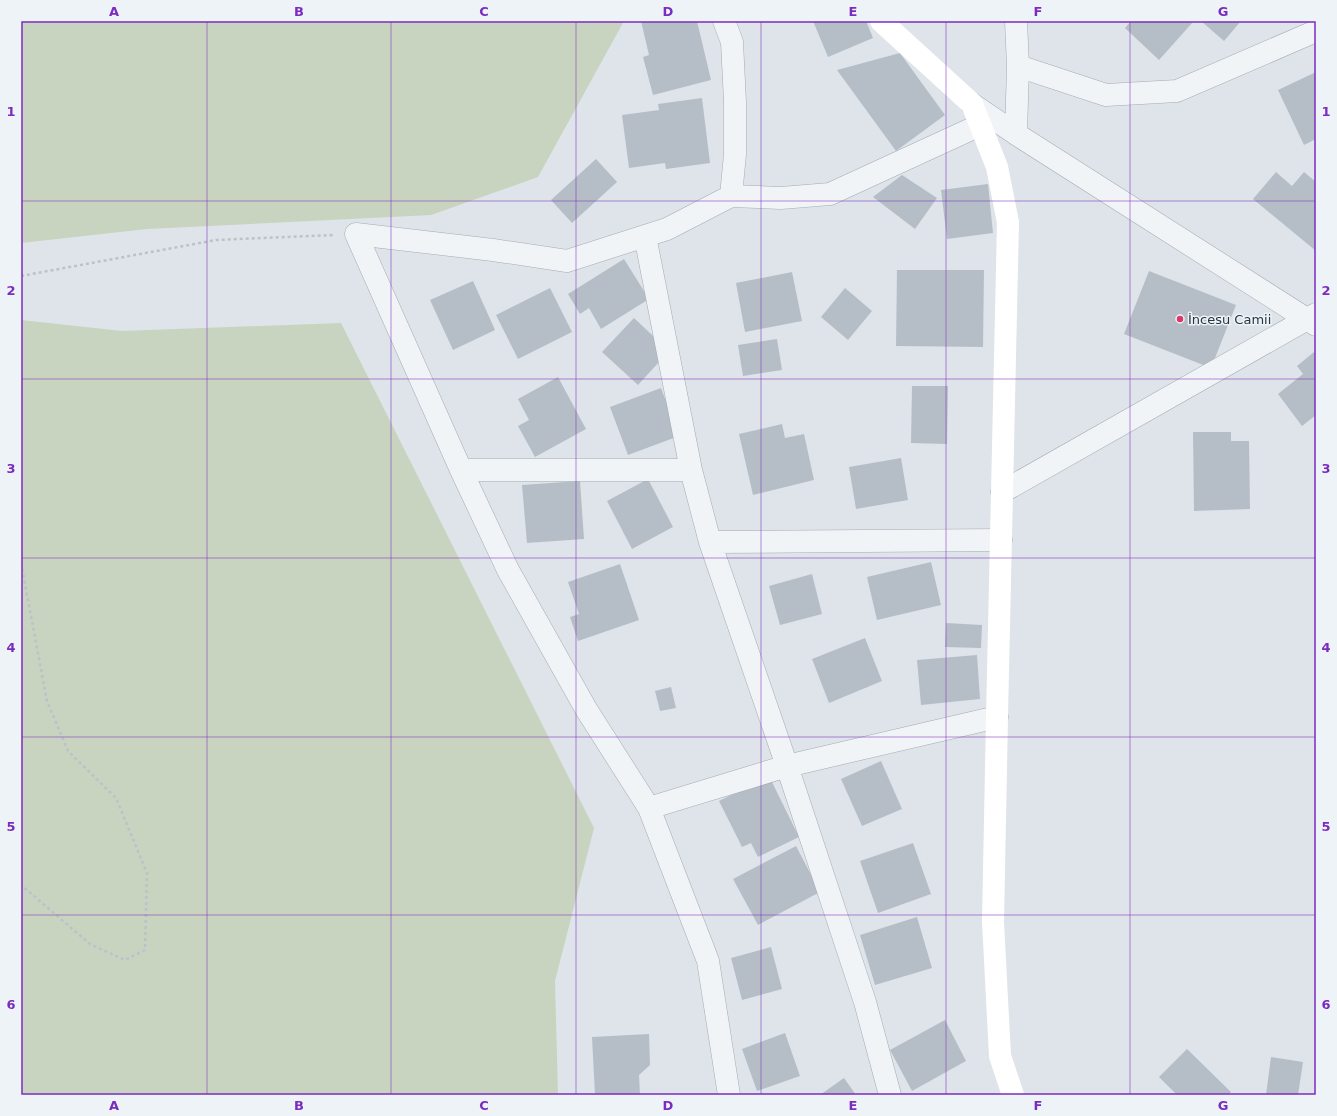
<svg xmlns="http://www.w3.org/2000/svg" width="1337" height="1116" font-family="'DejaVu Sans',sans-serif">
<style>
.green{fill:#c8d4bf}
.building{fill:#b5bec7}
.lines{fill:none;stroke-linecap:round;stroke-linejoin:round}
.street-casing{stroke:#a3acb4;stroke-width:23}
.path{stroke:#bcc2c8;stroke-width:2.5;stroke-dasharray:3 3;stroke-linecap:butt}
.street{stroke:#f1f4f7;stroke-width:22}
.secondary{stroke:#fff;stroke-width:22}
.grid{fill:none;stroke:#7b2cbf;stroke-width:1;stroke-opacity:0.55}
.poi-dot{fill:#da386b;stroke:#eef3f7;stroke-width:1.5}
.labels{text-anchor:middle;stroke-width:3;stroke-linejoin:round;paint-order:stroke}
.poi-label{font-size:13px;fill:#263542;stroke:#eef3f7;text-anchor:start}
.neatline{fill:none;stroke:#7b2cbf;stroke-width:1.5}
.grid-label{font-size:13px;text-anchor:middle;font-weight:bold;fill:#7b2cbf}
</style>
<rect width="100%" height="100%" fill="#dee4e9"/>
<path class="green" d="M21 21H624L538 177 431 215 147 229 21 243Z
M21 320 122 331 341 323 594 828 555 981 558 1095H21Z"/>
<path class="building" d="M641 21H697L711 80 653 95 643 57 649 55Z
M813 21H866L873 38 828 57Z
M1131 21H1192L1193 22 1159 60 1125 28Z
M1201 21H1241L1224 41Z
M900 53 945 115 896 151 837 70Z
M1316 72V139L1304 145 1278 90Z
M702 98 710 163 666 169 665 163 629 168 622 115 659 110 658 104Z
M596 159 617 182 572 223 551 200Z
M1276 172 1292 186 1304 172 1316 182V251L1253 199Z
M902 175 937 198 915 229 873 197Z
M988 184 993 233 947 239 941 190Z
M624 259 649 299 601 329 589 308 580 314 568 294Z
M897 270H984L983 347 896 346Z
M1149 271 1236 305 1211 368 1124 334Z
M792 272 802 321 745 332 736 283Z
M473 281 495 330 453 350 430 300Z
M550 288 572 332 518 359 496 315Z
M845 288 872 311 848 340 821 317Z
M634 318 669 351 638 385 602 352Z
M777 339 782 370 743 376 738 345Z
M1314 352 1316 354V415L1302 426 1278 394 1303 374 1297 366Z
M558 377 586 429 535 457 518 426 529 420 518 399Z
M912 386H948L947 444 911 443Z
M661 388 679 436 628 455 610 407Z
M782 424 785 438 804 434 814 480 753 495 739 434Z
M1193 432H1231V441H1249L1250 509 1194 511Z
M901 458 908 500 856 509 849 467Z
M648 479 673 527 632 549 607 501Z
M580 481 584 539 527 543 522 485Z
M931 562 941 605 877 620 867 577Z
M620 564 639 620 578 641 570 617 579 614 568 582Z
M812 574 822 614 780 625 769 586Z
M946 623 982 625 981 648 945 647Z
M865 638 882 681 829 703 812 659Z
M977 655 980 699 921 705 917 660Z
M671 687 676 708 660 711 655 691Z
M881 761 902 809 862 826 841 779Z
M769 776 799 837 758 857 751 843 742 847 719 801Z
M913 843 931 894 878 913 860 861Z
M796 846 820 892 758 925 733 879Z
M917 917 932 968 875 985 860 935Z
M771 947 782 989 742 1000 731 958Z
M945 1020 966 1061 912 1091 890 1050Z
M785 1033 800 1076 757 1091 742 1049Z
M649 1034 650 1065 639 1075 640 1095H595L592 1037Z
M1187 1049 1231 1092 1228 1095H1177L1159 1077Z
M1271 1057 1303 1062 1298 1095H1266Z
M844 1078 856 1095H820Z"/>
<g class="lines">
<g class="street-casing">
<path id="street" d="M724 21 732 42 735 102V154L731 196
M1018 66 1106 95 1177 91 1316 31
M972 104 1016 134 1316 325
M1016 134 1018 66 1016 21
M356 234 461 470 508 570 586 709 649 808 708 961 729 1095
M356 234 493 250 567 261 667 229 731 196 781 198 830 194 980 125
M645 236 691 470 710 542 787 766 865 1002 890 1095
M461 470H691
M1002 492 1316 314
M710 542 1001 540
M649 808 787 766 997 717"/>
</g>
<path class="path" d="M21 276 216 240 333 235
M21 563 47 701 68 751 116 798 147 873 145 950 125 960 90 944 21 885"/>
<use href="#street" class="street"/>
<path class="secondary" d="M881 21 972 104 997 167 1008 222 997 717 993 922 1000 1056 1013 1095"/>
</g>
<path class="grid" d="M207 21V1095M391 21V1095M576 21V1095M761 21V1095M946 21V1095M1130 21V1095M21 201H1316M21 379H1316M21 558H1316M21 737H1316M21 915H1316"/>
<circle class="poi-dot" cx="1180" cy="319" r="4"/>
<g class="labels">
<g class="poi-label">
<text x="1188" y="324">İncesu Camii</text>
</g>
</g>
<rect width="1337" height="1116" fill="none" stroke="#eef3f7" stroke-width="44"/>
<rect x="22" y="22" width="1293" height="1072" class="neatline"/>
<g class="grid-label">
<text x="114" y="16">A</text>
<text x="299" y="16">B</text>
<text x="484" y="16">C</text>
<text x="668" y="16">D</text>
<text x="853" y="16">E</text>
<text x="1038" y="16">F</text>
<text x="1223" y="16">G</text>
<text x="11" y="116">1</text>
<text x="1326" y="116">1</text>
<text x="11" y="295">2</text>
<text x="1326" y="295">2</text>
<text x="11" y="473">3</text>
<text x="1326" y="473">3</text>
<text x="11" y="652">4</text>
<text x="1326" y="652">4</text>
<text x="11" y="831">5</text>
<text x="1326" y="831">5</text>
<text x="11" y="1009">6</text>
<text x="1326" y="1009">6</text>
<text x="114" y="1110">A</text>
<text x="299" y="1110">B</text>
<text x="484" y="1110">C</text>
<text x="668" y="1110">D</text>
<text x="853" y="1110">E</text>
<text x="1038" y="1110">F</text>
<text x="1223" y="1110">G</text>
</g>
</svg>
